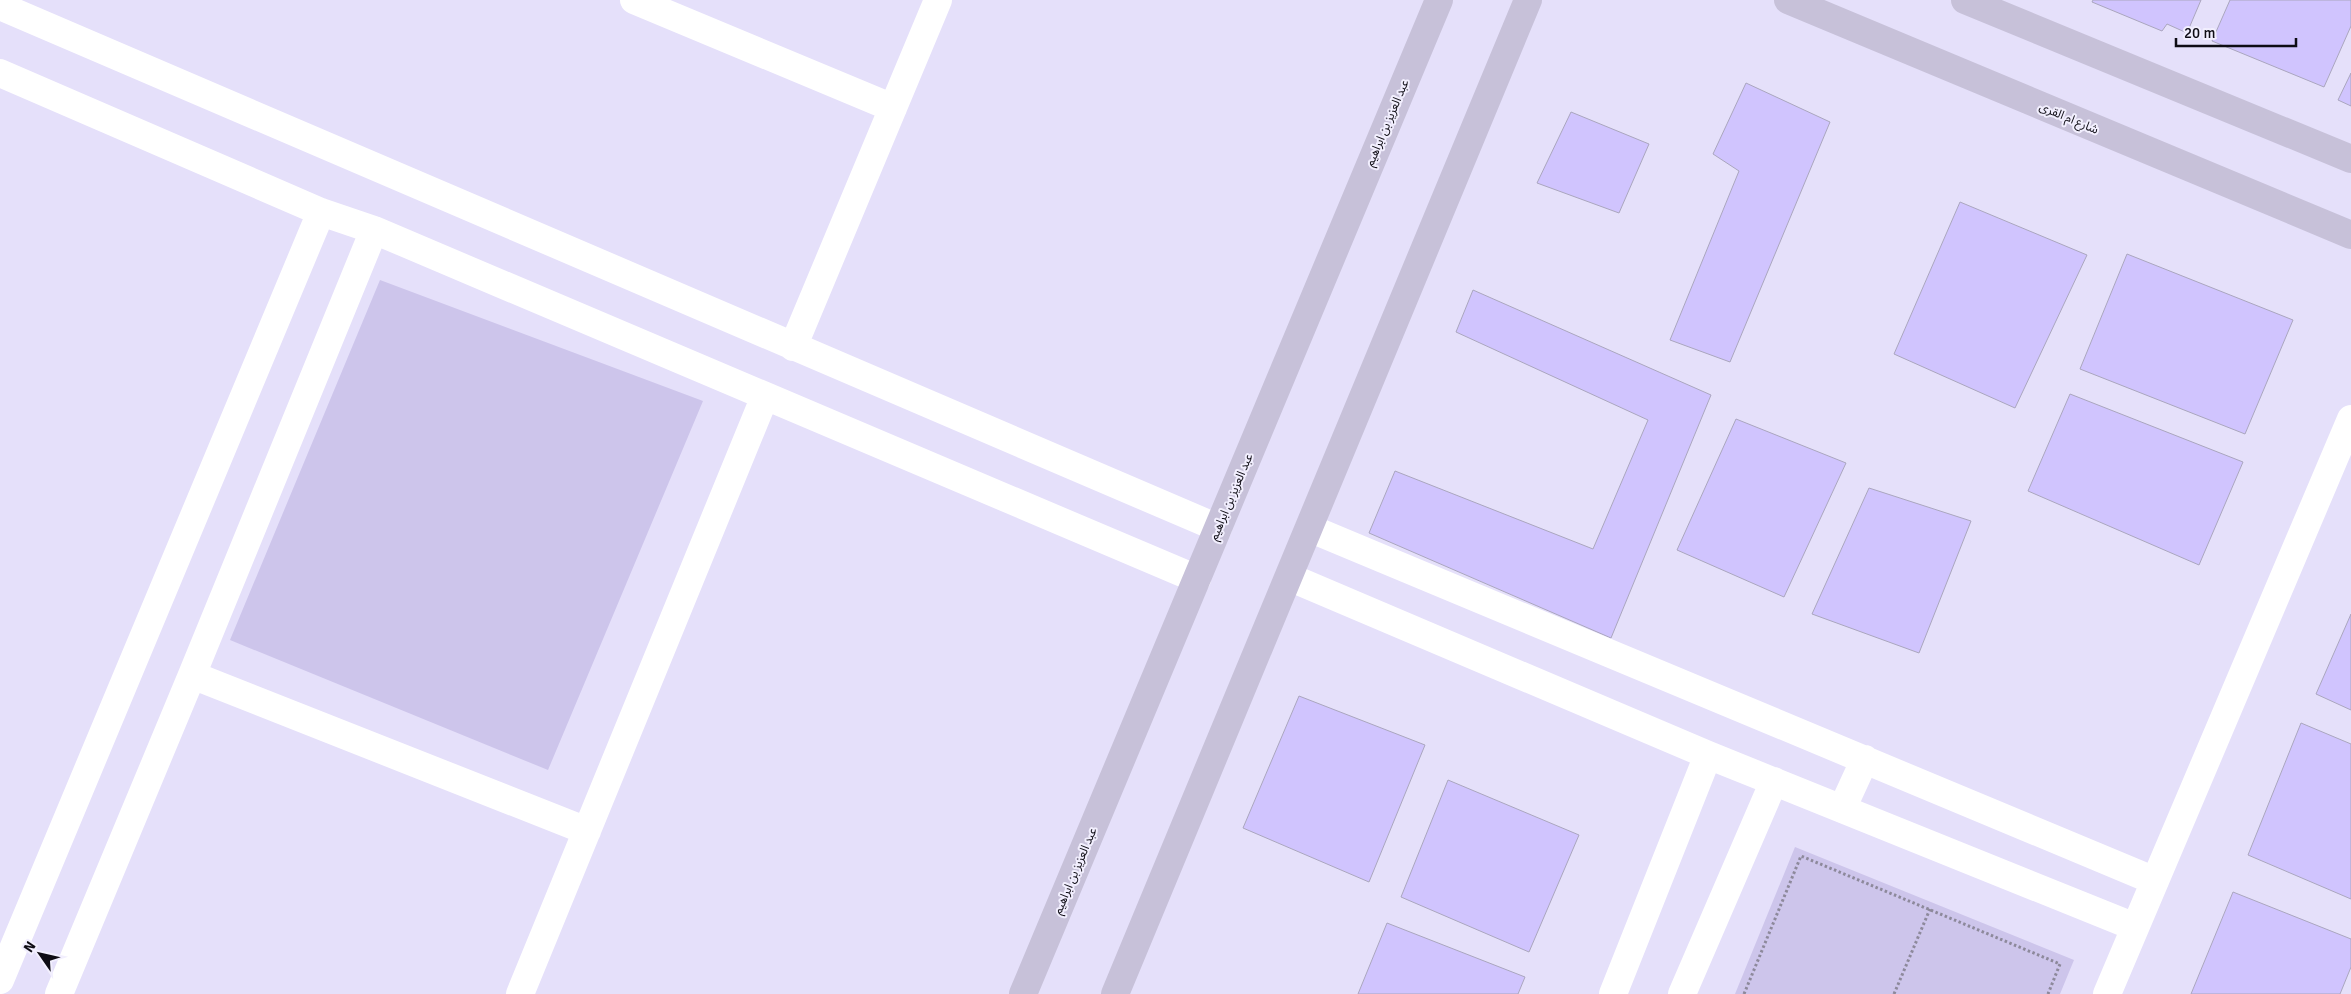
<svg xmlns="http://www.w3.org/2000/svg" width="2351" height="994" font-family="Signika,'Noto Sans Arabic',sans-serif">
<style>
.green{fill:#cdc5eb}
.building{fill:#d0c4fe;stroke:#aaa6be}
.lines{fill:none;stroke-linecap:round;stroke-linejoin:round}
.path{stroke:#8d899b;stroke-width:3;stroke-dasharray:2.5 2.5;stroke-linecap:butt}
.street{stroke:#fff;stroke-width:28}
.secondary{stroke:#c7c1d9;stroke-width:28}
.labels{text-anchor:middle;stroke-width:4;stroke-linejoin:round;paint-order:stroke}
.street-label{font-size:12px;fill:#0e0c14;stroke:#f2effe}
</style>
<rect width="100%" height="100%" fill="#e5e0fa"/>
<path class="green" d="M380 280 703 401 548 770 230 640Z
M1795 847 2074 960 2060 994H1735Z"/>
<path class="building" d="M2093 0H2201L2187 33 2167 24 2162 31 2092 2Z
M2230 0H2351V26L2324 87 2212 41Z
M2351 73V106L2338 100Z
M1746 83 1830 122 1730 362 1670 340 1739 171 1713 154Z
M1571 112 1649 144 1619 213 1537 183Z
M1960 202 2087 255 2015 408 1894 354Z
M2127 254 2293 320 2245 434 2080 369Z
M1473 290 1711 395 1611 638 1369 533 1395 471 1593 549 1648 420 1456 332Z
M2070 394 2243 462 2199 565 2028 491Z
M1736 419 1846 463 1784 597 1677 550Z
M1869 488 1971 521 1919 653 1812 614Z
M2351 614V710L2316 694Z
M1299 696 1425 745 1369 882 1243 828Z
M2301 723 2351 744V899L2248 855Z
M1448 780 1579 835 1529 952 1401 897Z
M2233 892 2351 939V967L2340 994H2191Z
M1387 923 1525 977 1518 994H1358Z"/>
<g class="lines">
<path class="path" d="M1744 994 1801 856 2060 964 2048 994
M1894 994 1930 909"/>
<path class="street" d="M634 0 893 108
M0 6 1218 528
M0 73 321 212 374 230 1197 579
M793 347 938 0
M1309 528 2155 881
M1289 577 1708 755 2135 927
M192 675 587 831
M1842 809 1865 759
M0 980 321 212
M59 994 192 675 374 230
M520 994 765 396
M1613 994 1708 755
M1682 994 1774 781
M2107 994 2351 419"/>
<path class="secondary" d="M1788 0 2351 235
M1965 0 2351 159
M1023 994 1439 0
M1115 994 1528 0"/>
</g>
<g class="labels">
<g class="street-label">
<text transform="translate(2069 118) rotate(23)" y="4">شارع ام القرى</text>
<text transform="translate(1387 123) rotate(-67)" y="4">عبد العزيز بن ابراهيم</text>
<text transform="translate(1231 497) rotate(-67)" y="4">عبد العزيز بن ابراهيم</text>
<text transform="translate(1075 871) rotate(-67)" y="4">عبد العزيز بن ابراهيم</text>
</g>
</g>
<g transform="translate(40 954) rotate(304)" stroke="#f2effe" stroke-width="4" paint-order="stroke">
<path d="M0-4L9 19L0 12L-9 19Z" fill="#0e0c14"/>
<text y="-8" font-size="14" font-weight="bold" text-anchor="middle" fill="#0e0c14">N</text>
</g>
<path d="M2176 38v8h120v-8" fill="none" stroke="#0e0c14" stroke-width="2.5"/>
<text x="2184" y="38" font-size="15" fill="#0e0c14" stroke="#f2effe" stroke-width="4" paint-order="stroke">20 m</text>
</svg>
